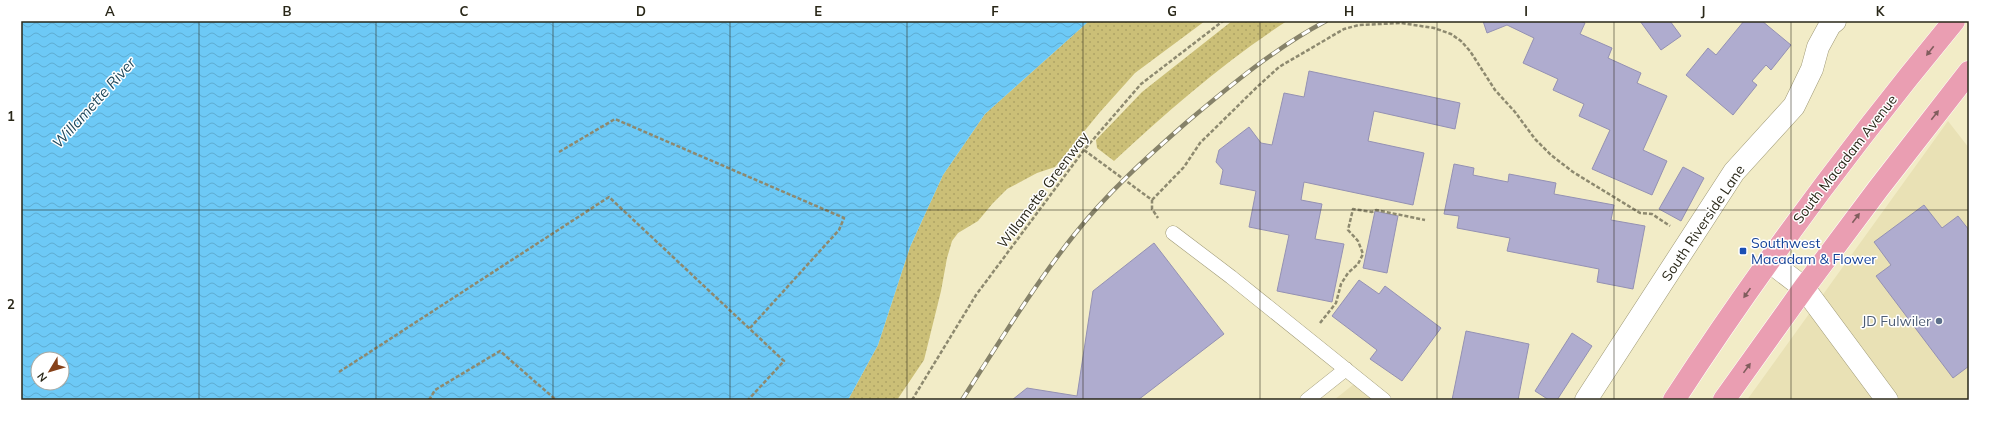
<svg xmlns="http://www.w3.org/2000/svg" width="1990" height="421" font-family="Mulish,sans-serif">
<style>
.built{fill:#e9e1b5}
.green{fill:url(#green-dots)}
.water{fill:url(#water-waves);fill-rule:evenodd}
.building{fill:#afaccf;stroke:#9491b3}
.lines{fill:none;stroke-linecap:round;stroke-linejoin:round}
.lane-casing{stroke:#9d9774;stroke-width:15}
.street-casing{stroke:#9d9774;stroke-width:23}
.primary-casing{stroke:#fff;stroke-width:23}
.path{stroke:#8d896f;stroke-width:2.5;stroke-dasharray:4 2;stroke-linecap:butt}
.lane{stroke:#fff;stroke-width:14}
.street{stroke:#fff;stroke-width:22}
.primary{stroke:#ea9eb2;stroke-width:22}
.rail-casing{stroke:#868269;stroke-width:4.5}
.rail{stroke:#fff;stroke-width:3;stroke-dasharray:9;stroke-linecap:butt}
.oneway{fill:#805d5d}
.grid{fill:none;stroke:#292718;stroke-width:1;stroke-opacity:0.55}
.transit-dot{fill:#1a4fb4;stroke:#fff;stroke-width:1.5}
.service-dot{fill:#5c6f8a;stroke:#fff;stroke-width:1.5}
.labels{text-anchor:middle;stroke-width:3;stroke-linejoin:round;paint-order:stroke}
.street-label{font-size:14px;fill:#292718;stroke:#fff}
.transit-label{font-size:14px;fill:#164399;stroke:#fff;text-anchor:start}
.service-label{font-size:14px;fill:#4e5e75;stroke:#fff;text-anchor:end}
.water-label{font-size:15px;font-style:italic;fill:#20495c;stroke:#fff}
.neatline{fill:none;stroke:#292718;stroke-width:1.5}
.grid-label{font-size:13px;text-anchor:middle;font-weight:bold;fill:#292718}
</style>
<defs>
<pattern id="green-dots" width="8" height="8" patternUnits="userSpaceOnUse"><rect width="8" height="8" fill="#cbbf77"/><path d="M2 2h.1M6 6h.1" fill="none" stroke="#aea466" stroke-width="1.8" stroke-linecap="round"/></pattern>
<pattern id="water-waves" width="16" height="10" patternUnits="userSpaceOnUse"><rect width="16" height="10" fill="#6dc9f6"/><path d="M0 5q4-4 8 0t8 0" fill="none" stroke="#5eadd2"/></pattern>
</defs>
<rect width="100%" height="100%" fill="#f2ecc7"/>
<path class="built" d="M1948 121 1969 148V400H1747Z
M1354 384 1372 400H1334Z"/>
<path class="green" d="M1089 21H1205L1135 73 1100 112 1055 167 1037 173 1007 189 993 203 978 221 958 233 952 241 947 258 941 291 924 360 897 400H848L878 345 910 247 943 175 985 114Z
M1232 21H1287C1225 61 1169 110 1114 161L1097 148 1096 140 1142 92Z"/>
<path class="water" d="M21 21H1089L985 114 943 175 910 247 878 345 848 400H21ZM38 359H62V383H38Z"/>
<path class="building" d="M1483 21H1580L1585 23 1580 34 1612 48 1608 58 1641 73 1637 83 1667 96 1643 150 1667 161 1652 195 1592 169 1610 130 1579 116 1584 104 1553 90 1558 79 1523 63 1534 38 1507 25 1487 33Z
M1640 21H1670L1681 36 1661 50Z
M1744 21H1762L1791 45 1771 70 1766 65 1752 81 1757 85 1733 115 1686 75 1708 48 1716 55Z
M1309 71 1460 103 1455 129 1374 111 1368 141 1424 153 1413 205 1304 182 1301 200 1322 204 1315 239 1344 244 1332 302 1277 291 1289 235 1249 227 1256 191 1220 184 1223 170 1216 162 1219 150 1249 127 1261 143 1272 145 1284 93 1304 97Z
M1454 164 1474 168 1473 175 1508 182 1509 174 1556 183 1554 194 1614 205 1611 220 1645 226 1633 289 1597 282 1599 269 1507 251 1510 238 1457 228 1459 216 1444 214Z
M1683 167 1704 178 1681 221 1659 209Z
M1924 205 1942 228 1958 216 1969 230V366L1953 378 1876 276 1891 265 1874 242Z
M1375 211 1398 216 1387 273 1363 268Z
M1154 243 1224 334 1138 400H1012L1027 388 1077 396 1093 291Z
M1359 280 1379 294 1385 286 1441 328 1402 381 1370 359 1377 350 1332 316Z
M1466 331 1529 344 1518 400H1452Z
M1572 333 1592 346 1557 400H1549L1535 391Z"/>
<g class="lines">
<g class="lane-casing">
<path id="lane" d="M1173 233 1231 277 1384 400
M1307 400 1346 369"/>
</g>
<g class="street-casing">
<path id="street" d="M1769 261 1804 288 1887 400
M1586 400 1734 172 1794 106 1812 69 1818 47 1830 25 1835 21"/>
</g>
<g class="primary-casing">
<path id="primary" d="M1674 400C1760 268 1854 142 1954 21
M1724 400 1804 288 1878 189 1969 72"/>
</g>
<path class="path" d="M1084 150 1152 200V209L1158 218
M559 152 615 119 844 218 839 230 750 328
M1152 200 1184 167 1200 143 1256 88 1279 67 1344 29 1359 25 1401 23 1434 28 1451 34 1461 41 1470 51 1495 90 1515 112 1535 139 1551 155 1573 172 1640 213 1652 214 1670 226
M1320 323 1336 303 1341 284 1348 273 1358 264 1363 254 1358 241 1348 230 1353 209 1372 212 1376 210 1425 220
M339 372 609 197 784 361 748 400
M429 400 435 390 500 351 556 400
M912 400 976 295 1084 150 1141 84 1223 21"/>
<use href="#lane" class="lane"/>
<use href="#street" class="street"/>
<use href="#primary" class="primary"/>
<g class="rail-casing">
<path id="rail" d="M962 400C998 344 1033 287 1074 235 1107 193 1147 157 1187 122 1231 85 1275 48 1326 21"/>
</g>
<use href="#rail" class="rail"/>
</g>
<defs><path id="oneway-solid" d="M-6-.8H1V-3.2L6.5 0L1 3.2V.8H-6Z"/></defs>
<g class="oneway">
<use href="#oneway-solid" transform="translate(1930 51) rotate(128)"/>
<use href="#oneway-solid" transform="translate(1935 115) rotate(-52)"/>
<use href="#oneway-solid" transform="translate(1856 218) rotate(-53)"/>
<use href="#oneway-solid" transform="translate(1747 293) rotate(125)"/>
<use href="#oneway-solid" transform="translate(1747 368) rotate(-54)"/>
</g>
<path class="grid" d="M199 21V400M376 21V400M553 21V400M730 21V400M907 21V400M1083 21V400M1260 21V400M1437 21V400M1614 21V400M1791 21V400M21 210H1969"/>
<rect class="transit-dot" x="1739" y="247" width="8" height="8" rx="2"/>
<circle class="service-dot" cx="1939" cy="321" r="4"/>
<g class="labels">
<g class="street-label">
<text transform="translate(1845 159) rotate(-52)" y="5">South Macadam Avenue</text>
<text transform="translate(1043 190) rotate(-53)" y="5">Willamette Greenway</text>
<text transform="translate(1703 223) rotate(-56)" y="5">South Riverside Lane</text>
</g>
<g class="transit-label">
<text x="1751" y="248">Southwest<tspan x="1751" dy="16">Macadam &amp; Flower</tspan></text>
</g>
<g class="service-label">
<text x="1931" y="326">JD Fulwiler</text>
</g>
<g class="water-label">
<text transform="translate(94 103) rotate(-48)" y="5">Willamette River</text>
</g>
</g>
<rect width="1990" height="421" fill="none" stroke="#ffffff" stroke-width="44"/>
<g transform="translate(50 371) rotate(232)"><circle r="19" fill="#ffffff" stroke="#a9a9a3"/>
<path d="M0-3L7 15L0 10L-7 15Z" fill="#864119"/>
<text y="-6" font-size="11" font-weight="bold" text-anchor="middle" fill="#292718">N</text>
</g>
<rect x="22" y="22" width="1946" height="377" class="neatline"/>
<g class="grid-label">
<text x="110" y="16">A</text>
<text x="287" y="16">B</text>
<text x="464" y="16">C</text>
<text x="641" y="16">D</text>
<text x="818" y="16">E</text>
<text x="995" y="16">F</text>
<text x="1172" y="16">G</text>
<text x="1349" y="16">H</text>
<text x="1526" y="16">I</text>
<text x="1703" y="16">J</text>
<text x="1880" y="16">K</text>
<text x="11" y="121">1</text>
<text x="11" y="309">2</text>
</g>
</svg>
